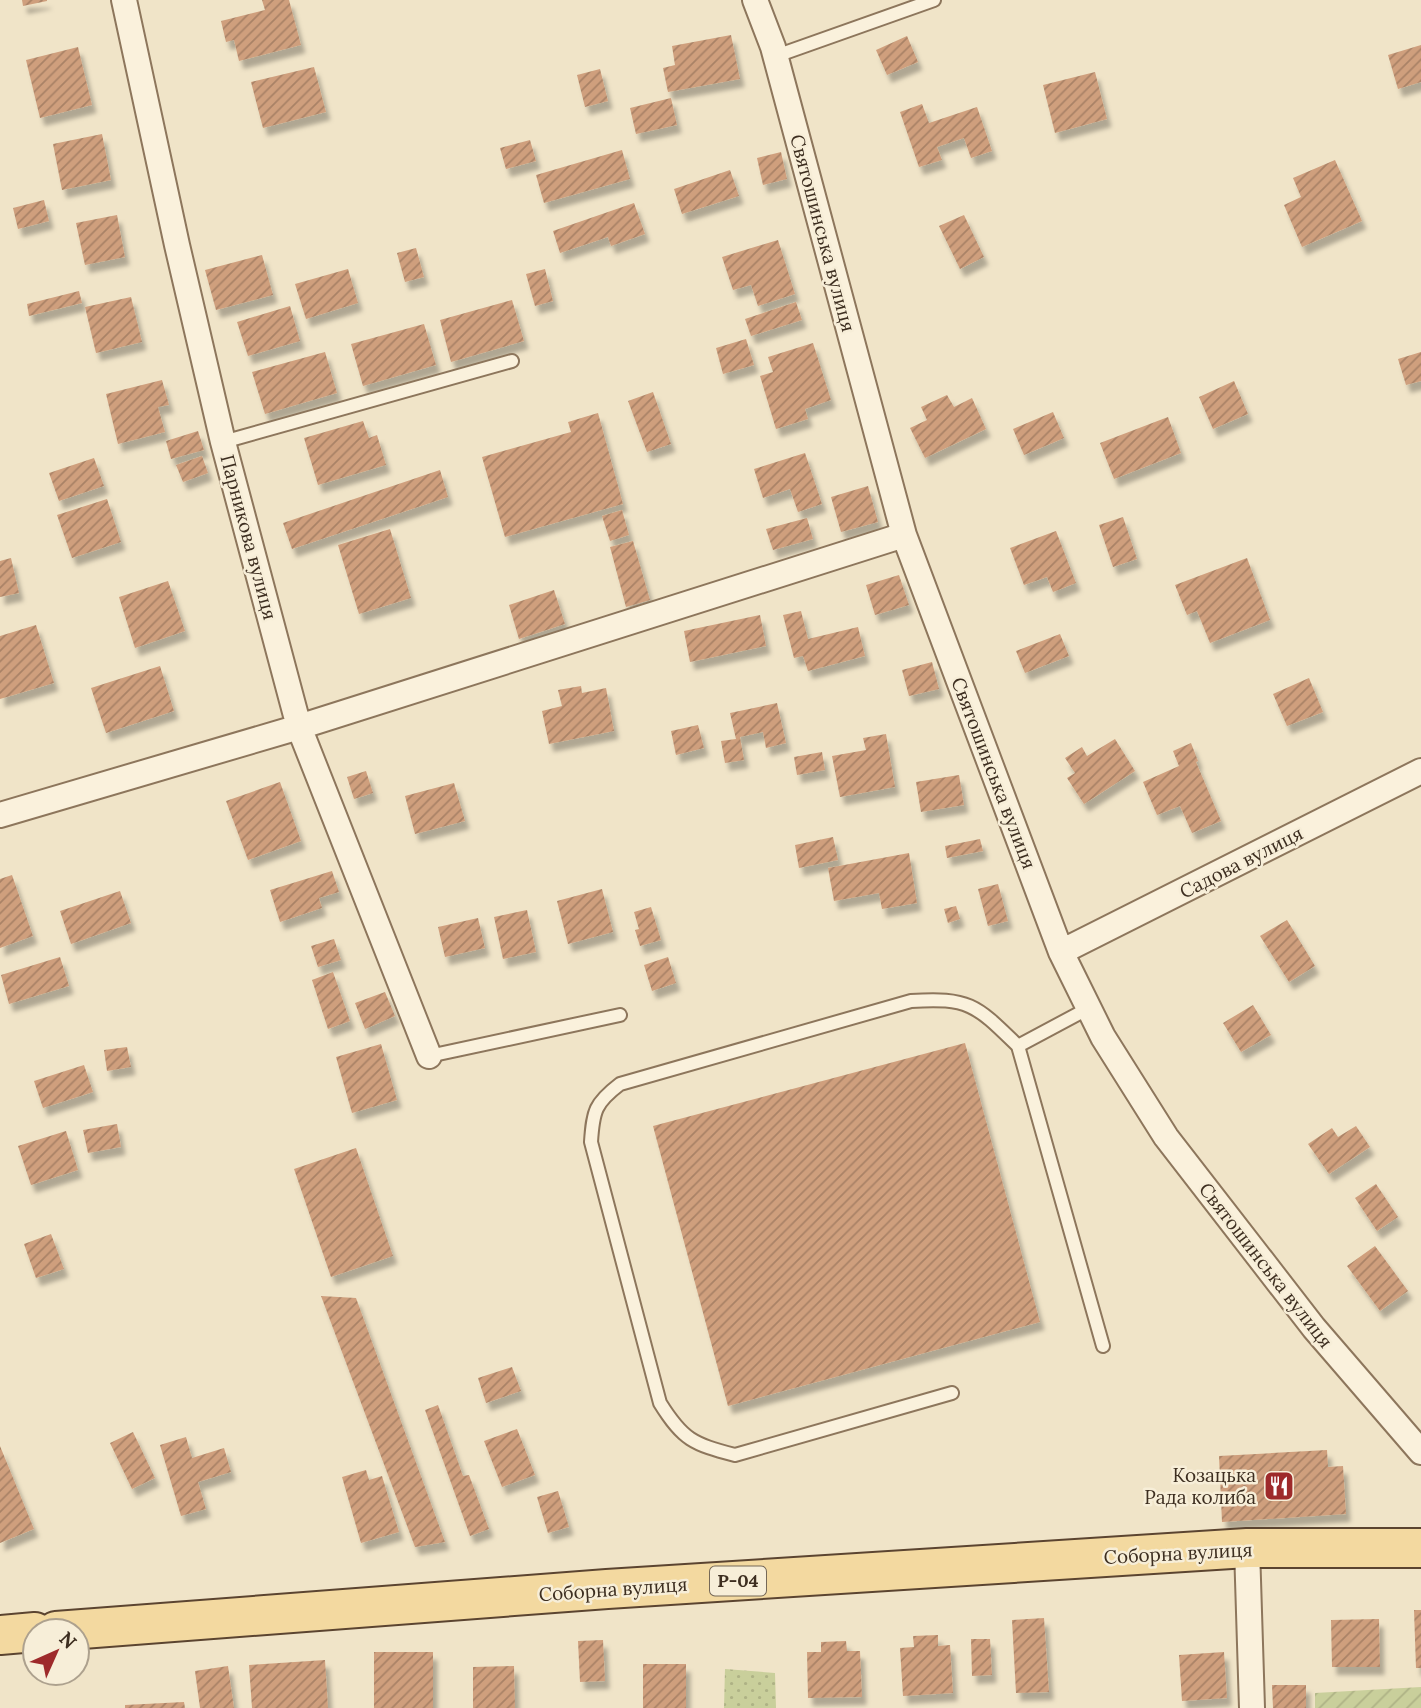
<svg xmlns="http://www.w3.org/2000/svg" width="1421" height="1708" font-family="Lora,serif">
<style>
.grass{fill:url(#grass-dots)}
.garden{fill:url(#garden-furrows)}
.building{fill:url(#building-hatch);filter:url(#shadow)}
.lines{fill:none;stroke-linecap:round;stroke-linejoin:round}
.lane-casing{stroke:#8d765c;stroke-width:16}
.street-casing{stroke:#8d765c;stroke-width:28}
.primary-casing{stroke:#5b4430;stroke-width:42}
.lane{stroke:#faf1dc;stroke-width:12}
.street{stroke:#faf1dc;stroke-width:24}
.primary{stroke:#f3d9a0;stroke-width:38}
.labels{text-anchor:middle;stroke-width:5;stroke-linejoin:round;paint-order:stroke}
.shield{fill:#f7eed8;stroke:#756857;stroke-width:2}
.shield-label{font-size:18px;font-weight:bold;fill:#3d2e20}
.street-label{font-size:19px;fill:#3d2e20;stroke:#f7eed8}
.poi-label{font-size:19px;fill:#3d2e20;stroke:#f7eed8;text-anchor:end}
</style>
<defs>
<pattern id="grass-dots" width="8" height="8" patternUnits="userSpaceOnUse" patternTransform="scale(1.75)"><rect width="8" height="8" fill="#c9cf9b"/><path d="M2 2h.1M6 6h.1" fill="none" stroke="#aeb285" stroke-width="1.8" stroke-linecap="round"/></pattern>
<pattern id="garden-furrows" width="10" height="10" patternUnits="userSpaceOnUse" patternTransform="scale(1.75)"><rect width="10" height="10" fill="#c9cf9b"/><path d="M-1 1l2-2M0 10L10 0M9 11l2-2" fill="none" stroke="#aeb285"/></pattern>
<pattern id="building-hatch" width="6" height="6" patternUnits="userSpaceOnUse" patternTransform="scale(1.75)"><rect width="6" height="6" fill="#cf9f7d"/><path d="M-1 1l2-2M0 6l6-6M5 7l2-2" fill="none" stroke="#a98266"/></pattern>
<filter id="shadow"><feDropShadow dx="4.5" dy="8" stdDeviation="2" flood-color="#0004"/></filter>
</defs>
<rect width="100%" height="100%" fill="#f0e4c8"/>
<path class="grass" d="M725 1669 775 1673 776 1708H724Z"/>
<path class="garden" d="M1421 1687V1708H1315V1693Z"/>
<path class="building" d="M22 0H47V1L23 6Z
M262 0H289L301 45 239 61 234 40 226 42 221 21 265 10Z
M731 35 740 79 668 92 663 68 675 65 672 46Z
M907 36 918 62 887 75 876 50Z
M1421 45V82L1398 89 1388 55Z
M78 47 92 105 40 118 26 60Z
M314 67 326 112 263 128 251 82Z
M600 69 608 101 585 107 577 75Z
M1095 72 1107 119 1055 133 1043 85Z
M671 98 677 125 636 134 630 108Z
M922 104 929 123 977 107 992 151 971 158 964 138 937 147 942 160 919 167 900 112Z
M102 134 111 180 62 190 53 144Z
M530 140 536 161 506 169 500 148Z
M622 150 630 179 544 203 536 175Z
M781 152 787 179 763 185 757 158Z
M1335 160 1362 221 1302 247 1284 205 1301 197 1293 178Z
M730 170 739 196 682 214 674 189Z
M44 200 49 221 18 229 13 208Z
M634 203 645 234 611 246 608 237 560 253 553 231Z
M117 215 125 257 85 265 76 223Z
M964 215 984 257 960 269 939 226Z
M778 240 795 294 758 306 751 285 733 290 722 257Z
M416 248 424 277 405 282 397 253Z
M262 255 273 295 216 310 205 270Z
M348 269 358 303 306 319 295 284Z
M545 269 553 301 535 306 526 274Z
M79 291 82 303 29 316 27 304Z
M131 297 142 342 96 353 85 307Z
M512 300 524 341 451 362 440 320Z
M796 302 802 320 751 336 745 319Z
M290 306 300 341 248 356 237 322Z
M424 324 436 365 363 386 351 344Z
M746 339 754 365 723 374 716 348Z
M813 343 831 400 805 409 808 419 776 429 760 376 773 372 768 357Z
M325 352 337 393 265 414 252 372Z
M1421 352V381L1406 385 1398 359Z
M162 380 169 405 158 407 165 432 118 444 106 394Z
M1234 381 1248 414 1213 429 1199 397Z
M653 392 671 444 647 452 628 401Z
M947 395 954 407 972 398 986 429 925 458 910 428 927 420 921 407Z
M1053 412 1064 438 1024 455 1013 429Z
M598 413 623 504 505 537 482 457 571 432 568 422Z
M1168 417 1181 453 1114 479 1100 443Z
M363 421 369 438 377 435 386 465 318 485 304 438Z
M198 431 204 450 171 459 166 441Z
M805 453 822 504 798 512 790 489 763 498 754 469Z
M202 456 208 473 183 482 176 465Z
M94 458 104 486 59 501 49 473Z
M440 470 448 497 292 549 283 523Z
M868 486 878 522 841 532 831 497Z
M107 499 121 542 72 558 57 515Z
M622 510 629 535 610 541 602 516Z
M1123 517 1137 559 1113 567 1099 525Z
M807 518 813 539 773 550 766 529Z
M390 529 411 598 359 614 338 545Z
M1056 531 1076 583 1053 592 1047 577 1024 585 1010 548Z
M633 541 650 600 626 607 610 547Z
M11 558 19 593 0 597V561Z
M1247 558 1270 620 1210 643 1197 611 1187 615 1175 585Z
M899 575 909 605 875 615 866 585Z
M168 581 185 631 135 648 119 597Z
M554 590 565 624 519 639 509 605Z
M801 611 808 639 858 627 865 656 808 671 803 656 794 658 783 615Z
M760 615 766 646 690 662 684 631Z
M36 625 54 683 0 699V636Z
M1060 634 1069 656 1025 673 1016 651Z
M932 662 939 689 909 696 902 670Z
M160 666 174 711 106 733 91 688Z
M1309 678 1323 712 1287 726 1273 694Z
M581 686 582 693 606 688 614 731 549 744 542 711 562 706 558 690Z
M777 703 786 743 766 748 763 732 740 737 744 760 725 763 721 741 736 739 730 713Z
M698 725 704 748 676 755 671 731Z
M886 734 895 787 840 797 832 756 866 750 863 738Z
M1115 739 1135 771 1084 804 1067 778 1075 773 1065 758 1082 747 1087 756Z
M1191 743 1198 761 1196 762 1221 821 1192 833 1180 806 1157 815 1143 782 1179 766 1173 751Z
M822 752 825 770 797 775 794 757Z
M366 771 373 793 354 799 347 777Z
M959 775 964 805 921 812 916 782Z
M280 782 301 841 248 860 226 801Z
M454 783 465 821 415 834 405 796Z
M833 837 838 860 799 868 795 845Z
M980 839 983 851 947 858 945 846Z
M909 853 917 903 882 909 879 893 834 901 828 868Z
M332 871 339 892 319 898 322 908 280 922 270 890Z
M12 875 33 936 0 948V879Z
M998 884 1008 921 988 926 978 889Z
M602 889 613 932 568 944 557 901Z
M120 891 131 923 71 944 60 911Z
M956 906 960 919 948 923 944 909Z
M651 907 661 940 640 946 635 930 639 929 634 912Z
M527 910 536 952 503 959 494 917Z
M478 918 485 948 445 957 438 927Z
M1287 920 1315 966 1289 982 1260 936Z
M334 939 341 960 318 967 311 946Z
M60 957 69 986 9 1004 1 975Z
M668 957 676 983 652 991 644 965Z
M333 972 350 1021 328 1029 312 980Z
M385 992 395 1016 365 1029 355 1003Z
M1253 1005 1271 1035 1241 1052 1223 1023Z
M965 1043 1040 1322 728 1406 653 1126Z
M381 1044 397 1100 352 1113 336 1057Z
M127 1047 131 1067 107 1071 104 1050Z
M84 1065 93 1092 43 1108 34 1081Z
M117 1124 121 1147 88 1153 83 1130Z
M1356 1126 1370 1147 1329 1174 1308 1144 1332 1128 1338 1137Z
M66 1131 78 1170 31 1185 18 1146Z
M356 1148 393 1256 331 1277 294 1169Z
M1376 1184 1398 1217 1377 1231 1355 1198Z
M51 1234 64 1269 36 1278 24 1244Z
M1375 1246 1408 1291 1380 1311 1347 1266Z
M321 1296 356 1298 445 1542 415 1547Z
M512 1367 521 1391 486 1403 478 1378Z
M438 1405 463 1476 469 1475 489 1529 470 1536 425 1410Z
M517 1429 535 1475 502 1487 484 1441Z
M133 1432 155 1478 132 1489 110 1443Z
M186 1437 192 1458 224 1448 231 1472 198 1482 206 1509 181 1516 160 1445Z
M0 1446 34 1529 0 1543Z
M1327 1450 1328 1467 1343 1466 1346 1514 1222 1522 1219 1456Z
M366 1470 369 1480 382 1476 399 1532 361 1543 342 1477Z
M558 1491 569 1527 548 1533 537 1497Z
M1414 1610H1421V1668H1416Z
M1044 1618 1049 1692 1016 1693 1012 1620Z
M1379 1619 1380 1667H1332L1331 1620Z
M938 1635V1646L950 1645 953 1693 903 1696 900 1648 914 1647 913 1636Z
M971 1639H990L992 1675 972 1676Z
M603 1640 605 1681 580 1682 578 1641Z
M846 1641 847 1651H860L862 1697 808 1698 807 1652H821V1642Z
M374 1652H433V1708H374Z
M1224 1652 1227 1698 1182 1701 1179 1655Z
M325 1660 328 1708H252L249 1665Z
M643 1664H686V1708H643Z
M228 1666 234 1708H200L195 1671Z
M514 1666 515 1708H473V1667Z
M1272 1685H1306V1708H1273Z
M184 1702 185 1708H125V1705Z"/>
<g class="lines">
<g class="lane-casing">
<path id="lane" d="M776 56 934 0
M223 442 512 361
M1089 1008 1018 1046 1103 1346
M429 1056 620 1015
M952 1393 735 1455C693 1444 683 1440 660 1403L591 1142C593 1111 595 1103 620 1084L911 1001C970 997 977 1006 1018 1046"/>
</g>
<g class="street-casing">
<path id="street" d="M124 0 177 245 223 442 299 727 429 1056
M755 0 773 47 904 535 1061 952 1103 1037 1166 1137 1314 1328 1421 1452
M0 815 299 727 904 535
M1061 952 1421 771
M1247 1548 1252 1708"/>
</g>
<g class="primary-casing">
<path id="primary" d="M56 1631 607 1589 1247 1548H1421
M0 1635 35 1632"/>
</g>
<use href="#lane" class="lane"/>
<use href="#street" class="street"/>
<use href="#primary" class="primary"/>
</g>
<defs>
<g id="restaurant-square" transform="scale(1.575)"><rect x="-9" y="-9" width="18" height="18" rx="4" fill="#9e2a2b" stroke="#f7eed8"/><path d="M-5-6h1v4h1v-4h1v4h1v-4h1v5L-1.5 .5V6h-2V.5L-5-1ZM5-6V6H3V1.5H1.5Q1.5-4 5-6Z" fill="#fff"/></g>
</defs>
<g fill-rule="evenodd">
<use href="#restaurant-square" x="1279" y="1486"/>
</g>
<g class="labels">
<rect class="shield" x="710" y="1566.5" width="56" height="29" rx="5"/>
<g class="shield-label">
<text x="738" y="1587">Р-04</text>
</g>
<g class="street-label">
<text transform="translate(823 233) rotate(75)" y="7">Святошинська вулиця</text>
<text transform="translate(249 537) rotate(75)" y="7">Парникова вулиця</text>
<text transform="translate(994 773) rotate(69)" y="7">Святошинська вулиця</text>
<text transform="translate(1241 862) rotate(-27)" y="7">Садова вулиця</text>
<text transform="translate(1266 1265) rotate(52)" y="7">Святошинська вулиця</text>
<text transform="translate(1178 1553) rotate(-3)" y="7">Соборна вулиця</text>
<text transform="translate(613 1589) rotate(-4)" y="7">Соборна вулиця</text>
</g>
<g class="poi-label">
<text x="1256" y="1482">Козацька<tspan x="1256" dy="22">Рада колиба</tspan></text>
</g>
</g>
<g transform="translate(56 1652) rotate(45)"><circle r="33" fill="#f7eed8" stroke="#ada18e" stroke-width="2"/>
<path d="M0-5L12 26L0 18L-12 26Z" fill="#9e2a2b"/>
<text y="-10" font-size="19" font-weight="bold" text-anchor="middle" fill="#3d2e20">N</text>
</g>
</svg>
